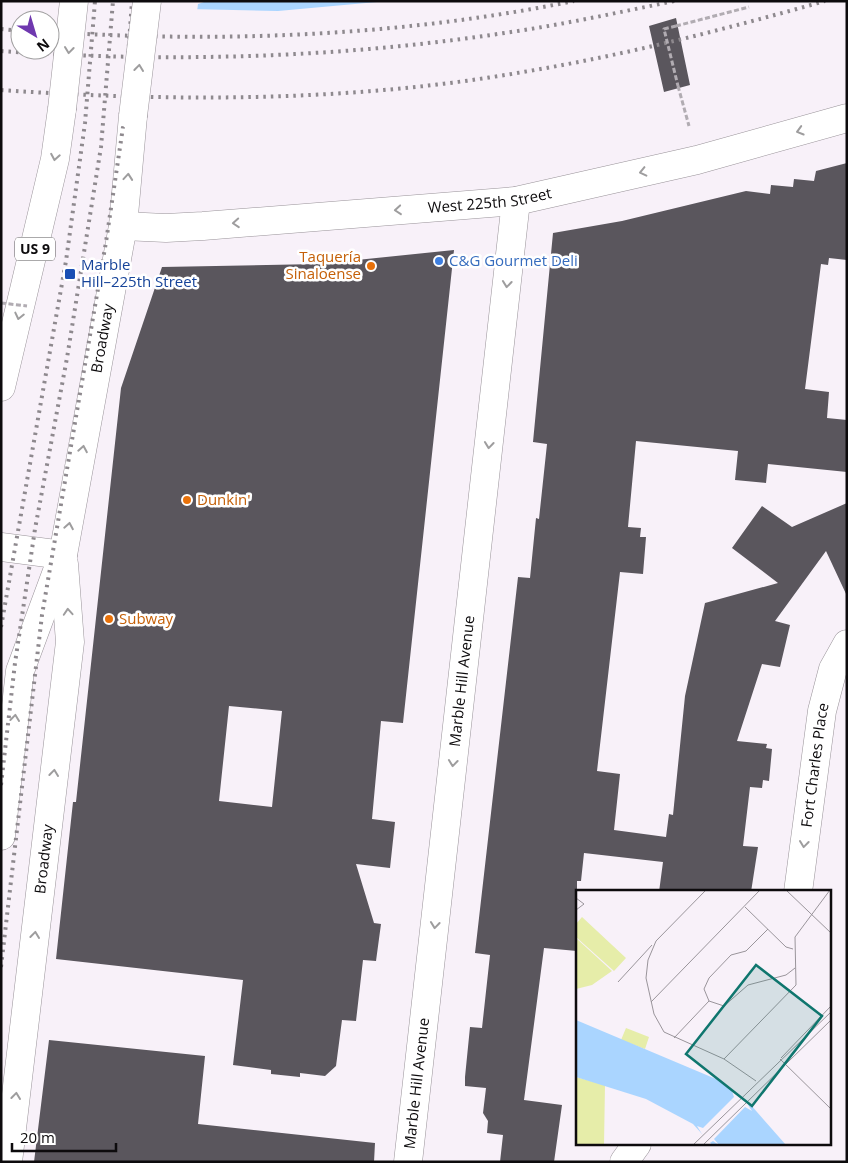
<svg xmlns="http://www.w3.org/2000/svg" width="848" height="1163" font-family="'Open Sans',sans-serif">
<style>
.water{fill:#aad5ff}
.pier{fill:#f8f1f9}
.building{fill:#5a565d;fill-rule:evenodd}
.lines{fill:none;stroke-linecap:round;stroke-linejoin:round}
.minor-casing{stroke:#999399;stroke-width:29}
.major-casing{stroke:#999399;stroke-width:29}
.path{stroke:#b1acb2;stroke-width:3;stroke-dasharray:5 2.5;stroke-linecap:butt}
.minor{stroke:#fff;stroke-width:28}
.major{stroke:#fff;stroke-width:28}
.rail{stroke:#8e898e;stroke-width:4;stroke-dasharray:2.5 5;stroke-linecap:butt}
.major-bridge-casing{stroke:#999399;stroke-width:29;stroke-linecap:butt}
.path-bridge{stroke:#b1acb2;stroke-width:3;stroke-dasharray:5 2.5;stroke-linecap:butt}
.major-bridge{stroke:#fff;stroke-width:28}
.oneway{stroke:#9e9d9e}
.shop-dot{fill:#3f7fe0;stroke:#fff;stroke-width:2}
.food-dot{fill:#e8710a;stroke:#fff;stroke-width:2}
.transit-dot{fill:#1a4fb4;stroke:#fff;stroke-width:2}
.labels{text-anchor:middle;stroke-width:5;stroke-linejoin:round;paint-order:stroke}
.shield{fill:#fff;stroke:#565456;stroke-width:1}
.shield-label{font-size:14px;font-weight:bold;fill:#0d0b0d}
.street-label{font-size:15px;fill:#0d0b0d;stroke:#fff}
.food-label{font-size:15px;fill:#c56008;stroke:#fff;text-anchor:start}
.shop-label{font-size:15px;fill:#366cbe;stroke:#fff;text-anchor:start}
.transit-label{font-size:15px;fill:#164399;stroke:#fff;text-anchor:start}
.inset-road{fill:none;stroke:#9a959b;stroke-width:1}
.view{fill:#0f766e;fill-opacity:0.15;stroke:#0f766e;stroke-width:2.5}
.inset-edge{fill:none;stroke:#0d0b0d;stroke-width:2.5}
</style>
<rect width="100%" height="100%" fill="#f8f1f9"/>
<path class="water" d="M38 1H388L278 11 142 8Z"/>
<path class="pier" d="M38 1H207L198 4 197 12 142 11 38 4Z"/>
<path class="building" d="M676 18 690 85 664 92 649 26Z
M847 163V260L829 258 828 265 821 264 805 389 829 392 827 418 847 420V472L768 464 766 483 735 480 738 451 636 441 628 527 641 528 640 537H646L643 574 620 572 597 771 620 774 614 830 666 837 669 814 673 815 685 696 705 603 778 583 732 548 762 506 792 527 847 503V596L826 551 775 621 790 625 780 667 762 664 737 741 767 744 766 748 772 749 769 781 763 780 762 788 750 787 743 846 758 847 751 892H659L663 862 584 853 581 881H577V951L544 948 524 1100 562 1105 554 1162H500L503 1135 487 1133 488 1121 483 1113 486 1088 465 1086V1077L470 1027 482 1028 490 955 475 953 518 577 530 578 536 518 539 519 547 444 533 442 553 233 622 221 746 191 770 194 771 185 793 187 794 179 814 181 816 171Z
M454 250 403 723 381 721 372 819 395 822 390 868 356 864 374 923 381 924 376 961 363 960 356 1021 342 1020 336 1066 325 1076 300 1073V1077L271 1074V1070L233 1065 243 980 56 959 73 802H76L121 388 162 267 318 264ZM229 706 282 711 272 807 219 801Z
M49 1040 205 1056 198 1124 375 1143 374 1162H34Z"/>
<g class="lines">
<g class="minor-casing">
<g id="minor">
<path id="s1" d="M123 226 166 228 203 226 516 201 697 160 847 118"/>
<path id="s2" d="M798 892 822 711 833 669 847 644"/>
<path id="s3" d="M408 1162 516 201"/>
<path d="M624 1162 637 1144"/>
</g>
</g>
<g class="major-casing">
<g id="major">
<path d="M1 387 55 159 62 109"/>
<path d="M1 547 63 555"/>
<path id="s4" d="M1 836 20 671 63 555 123 226 133 116"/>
<path id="s5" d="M8 1162 70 642 64 564"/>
</g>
</g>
<path class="path" d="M676 26 749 7
M678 86 689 126"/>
<use href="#minor" class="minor"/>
<use href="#major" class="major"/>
<path class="rail" d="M1 29 20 31
M50 32C225 43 402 36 574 1
M1 51C171 63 342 58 511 32 566 24 620 12 675 1
M1 90C175 102 351 102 523 72 626 55 726 29 825 1
M1 627 66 261 85 123 95 1
M1 785 15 663 35 529 67 358 101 147 113 1
M1 967 42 615 106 242 123 127 132 1"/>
<g class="major-bridge-casing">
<path id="major-bridge" d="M62 109 74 1
M133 116 147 1"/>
</g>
<path class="path-bridge" d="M676 26 664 29 678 86
M1 303 27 306"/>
<use href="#major-bridge" class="major-bridge"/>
</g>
<defs><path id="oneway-chevron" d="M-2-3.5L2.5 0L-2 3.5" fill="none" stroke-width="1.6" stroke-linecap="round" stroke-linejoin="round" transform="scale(1.25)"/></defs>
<g class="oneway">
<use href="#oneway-chevron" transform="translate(69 50) rotate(97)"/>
<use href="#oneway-chevron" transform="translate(139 68) rotate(-83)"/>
<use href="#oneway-chevron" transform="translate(800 131) rotate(164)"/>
<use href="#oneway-chevron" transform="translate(55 157) rotate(100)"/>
<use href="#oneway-chevron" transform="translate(643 172) rotate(167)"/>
<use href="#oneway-chevron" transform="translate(128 177) rotate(-85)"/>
<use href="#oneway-chevron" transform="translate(398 210) rotate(175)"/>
<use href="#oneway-chevron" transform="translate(236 223) rotate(176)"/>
<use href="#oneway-chevron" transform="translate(507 284) rotate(96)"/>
<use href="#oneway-chevron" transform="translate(19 316) rotate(103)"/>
<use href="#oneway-chevron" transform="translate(489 445) rotate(96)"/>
<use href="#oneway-chevron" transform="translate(83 449) rotate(-80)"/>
<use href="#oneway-chevron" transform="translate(69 526) rotate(-80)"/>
<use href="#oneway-chevron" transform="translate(68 612) rotate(-94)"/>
<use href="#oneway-chevron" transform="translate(15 718) rotate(-83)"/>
<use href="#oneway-chevron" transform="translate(453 763) rotate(96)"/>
<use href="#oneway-chevron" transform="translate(54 773) rotate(-83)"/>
<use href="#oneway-chevron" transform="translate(804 844) rotate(97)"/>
<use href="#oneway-chevron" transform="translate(435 925) rotate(96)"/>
<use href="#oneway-chevron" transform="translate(35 935) rotate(-83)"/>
<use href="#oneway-chevron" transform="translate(16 1096) rotate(-83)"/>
</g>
<circle class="shop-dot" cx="439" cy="261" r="5"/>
<g class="food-dot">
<circle cx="371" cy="266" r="5"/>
<circle cx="187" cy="500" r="5"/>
<circle cx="109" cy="619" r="5"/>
</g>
<rect class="transit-dot" x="64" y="268" width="12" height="12" rx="2.5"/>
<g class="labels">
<rect class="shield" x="15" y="237.5" width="40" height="23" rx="4"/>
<g class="shield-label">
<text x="35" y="254">US 9</text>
</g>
<g class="street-label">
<text dy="5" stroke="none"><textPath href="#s1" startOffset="368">West 225th Street</textPath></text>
<text dy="5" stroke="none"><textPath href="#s4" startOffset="510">Broadway</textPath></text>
<text dy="5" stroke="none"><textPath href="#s3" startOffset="484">Marble Hill Avenue</textPath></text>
<text dy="5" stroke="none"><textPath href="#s2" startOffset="128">Fort Charles Place</textPath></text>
<text dy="5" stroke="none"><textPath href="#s5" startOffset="305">Broadway</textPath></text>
<text dy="5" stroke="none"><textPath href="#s3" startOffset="79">Marble Hill Avenue</textPath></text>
</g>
<g class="food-label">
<text x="361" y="262" text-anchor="end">Taquería<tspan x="361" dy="17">Sinaloense</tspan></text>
<text x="197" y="505">Dunkin'</text>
<text x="119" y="624">Subway</text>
</g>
<g class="shop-label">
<text x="449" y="266">C&amp;G Gourmet Deli</text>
</g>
<g class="transit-label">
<text x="81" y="270">Marble<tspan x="81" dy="17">Hill–225th Street</tspan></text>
</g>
</g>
<g transform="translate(576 890)">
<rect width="255" height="255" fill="#f8f1f9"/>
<path d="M6 27 50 68 38 81 0 47V34ZM0 48 36 81 16 95 0 99ZM50 138 73 147 69 159 45 150ZM0 187 29 195 28 255H0Z" fill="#e6eda9"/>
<path d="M0 130 140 189 174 214 210 255H136L117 234 70 209 0 187Z" fill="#aad5ff"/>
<path d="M156 201H163L175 211 172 215 176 221 169 217 138 249 143 255 137 251 132 254 121 236 127 238 158 207Z" fill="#f8f1f9"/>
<path class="inset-road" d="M130 0 80 51 72 70 70 88 78 124 88 142 148 169 180 191M210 0 255 43M0 8 8 14 0 20M169 17 210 57 217 59M42 92 76 55M133 111 128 99 133 88 155 65 170 61 192 39M133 111 148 116 172 95 210 85 219 78M75 112 184 0M98 148 133 111M205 168 255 116M148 169 220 95 219 47 254 0M204 169 255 219M117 255 255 122M127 255 255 130"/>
<path class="view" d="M180 75 246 126 176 216 110 164Z"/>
<rect width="255" height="255" class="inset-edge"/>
</g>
<rect width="848" height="1163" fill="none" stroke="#0d0b0d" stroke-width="5"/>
<g transform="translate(35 35) rotate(142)"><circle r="24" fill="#ffffff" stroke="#9e9d9e"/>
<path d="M0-4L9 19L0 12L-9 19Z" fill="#6f38af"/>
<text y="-8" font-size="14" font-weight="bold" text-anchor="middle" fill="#0d0b0d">N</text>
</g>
<path d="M12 1143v8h104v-8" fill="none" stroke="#0d0b0d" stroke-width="2.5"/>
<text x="20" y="1143" font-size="15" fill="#0d0b0d" stroke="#ffffff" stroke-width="4" paint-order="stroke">20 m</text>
</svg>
